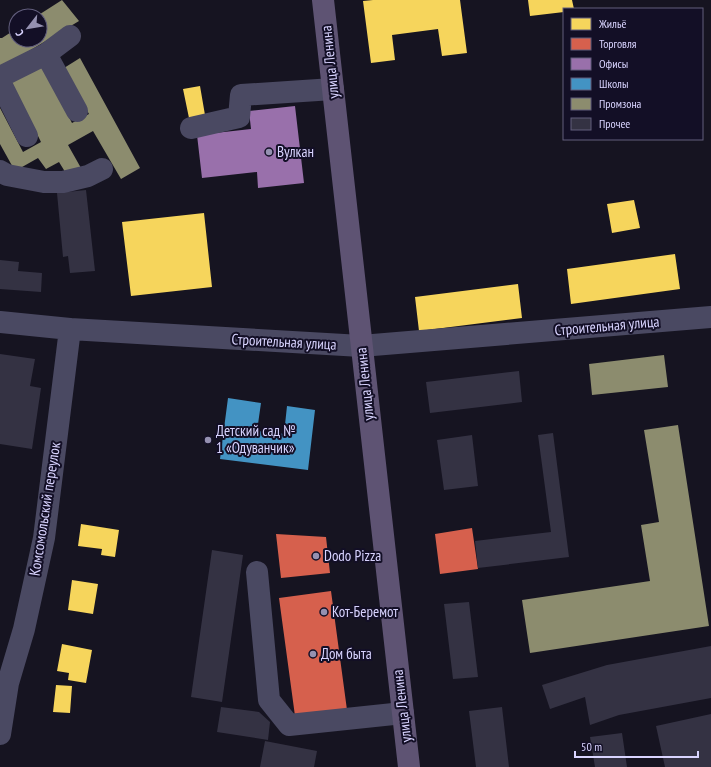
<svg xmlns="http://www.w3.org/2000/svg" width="711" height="767" font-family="'PT Sans Narrow',sans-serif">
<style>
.homes{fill:#f6d55c}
.shops{fill:#d6604d}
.offices{fill:#9970ab}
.schools{fill:#4393c3}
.industry{fill:#8c8c6e}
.building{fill:#343243}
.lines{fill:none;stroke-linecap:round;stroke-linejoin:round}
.minor{stroke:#4a4962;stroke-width:22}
.major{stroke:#5e5373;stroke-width:22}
.poi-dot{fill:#9591b1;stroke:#130f26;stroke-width:1.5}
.labels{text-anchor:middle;stroke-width:4;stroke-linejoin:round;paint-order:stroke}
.street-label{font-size:15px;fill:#d9d4ff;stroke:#130f26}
.poi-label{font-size:15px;fill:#d9d4ff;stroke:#130f26;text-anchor:start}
</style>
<rect width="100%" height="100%" fill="#161421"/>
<path class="homes" d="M373 0H460L467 53 442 56 438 29 392 35 395 60 371 63 363 1Z
M528 0H572L574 9H564V12L530 16Z
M200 86 205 115 189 118 183 89Z
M634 200 640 228 612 233 607 204Z
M204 213 212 287 131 296 122 222Z
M675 254 680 289 571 304 567 269Z
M518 284 522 318 419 331 415 297Z
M81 524 119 530 115 557 101 555 102 549 78 546Z
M72 580 98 584 93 614 68 610Z
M62 644 92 650 86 683 68 680 69 673 57 671Z
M56 685 72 686 70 713 53 712Z"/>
<path class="shops" d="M472 528 478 569 440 574 435 534Z
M276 534 326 537 330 573 281 578Z
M331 591 347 710 295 716 279 598Z"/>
<path class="offices" d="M295 106 304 183 258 188 257 172 202 178 197 135 251 129 249 111Z"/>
<path class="schools" d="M228 398 261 403 257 431 284 434 287 406 315 410 308 470 220 459Z"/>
<path class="industry" d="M62 0 79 21 4 66H0V38H2L16 29V40H40V16H37Z
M80 58 140 168 121 179 93 131 68 145 81 168 67 175 59 162 46 169 38 158 15 171 0 144V108L23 152 41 142 11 81 42 66 72 123 89 114 64 68Z
M664 355 668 387 592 395 589 364Z
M678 425 709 626 530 653 522 600 650 581 641 525 659 522 644 430Z"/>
<path class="building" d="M86 190 95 271 70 273 68 256 63 257 57 193Z
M0 260 19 262 18 271 42 273 41 292 0 289Z
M0 354 35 359 30 386 41 388 32 449 0 444Z
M519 371 522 402 430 413 426 382Z
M553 433 569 557 478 568 475 541 551 532 538 435Z
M472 435 478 486 444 490 437 440Z
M212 550 243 555 222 702 191 697Z
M469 602 478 677 453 679 444 604Z
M711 646V698L619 715 590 725 585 697 550 709 542 685 607 665Z
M221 707 259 712 270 722 268 740 217 732Z
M502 707 509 767H476L469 711Z
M711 714V767H665L656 726Z
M622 733 627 767H595L590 737Z
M265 741 317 751 314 767H260Z"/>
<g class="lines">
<path class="minor" d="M46 54 77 111
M0 77 46 54 70 36
M0 82 27 136
M191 128 239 117 241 95 333 89
M0 171 7 175 44 182H63L88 176 102 169
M0 322 70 329 361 346 711 317
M257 572 269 700 289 725 403 713
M0 734 8 683 24 629 44 538 70 329"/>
<path class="major" d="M323 0 409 767"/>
</g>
<g class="poi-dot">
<circle cx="269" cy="152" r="4"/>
<circle cx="208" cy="440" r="4"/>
<circle cx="316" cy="556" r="4"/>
<circle cx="324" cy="612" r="4"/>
<circle cx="313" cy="654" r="4"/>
</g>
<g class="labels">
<g class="street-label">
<text transform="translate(330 62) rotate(-96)" y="5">улица Ленина</text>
<text transform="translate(607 326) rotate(-5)" y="5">Строительная улица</text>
<text transform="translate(284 342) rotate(3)" y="5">Строительная улица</text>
<text transform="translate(365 384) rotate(-96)" y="5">улица Ленина</text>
<text transform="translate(45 509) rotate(-81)" y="5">Комсомольский переулок</text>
<text transform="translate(402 706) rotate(-97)" y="5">улица Ленина</text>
</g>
<g class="poi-label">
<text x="277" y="157">Вулкан</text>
<text x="216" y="436">Детский сад №<tspan x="216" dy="17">1 «Одуванчик»</tspan></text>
<text x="324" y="561">Dodo Pizza</text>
<text x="332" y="617">Кот-Беремот</text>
<text x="321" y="659">Дом быта</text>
</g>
</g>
<rect x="563" y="8" width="140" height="132" fill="#130f26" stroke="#625e7d"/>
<rect x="571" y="18" width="20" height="12" fill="#f6d55c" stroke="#625e7d"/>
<text x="599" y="28" font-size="12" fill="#d9d4ff">Жильё</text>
<rect x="571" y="38" width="20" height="12" fill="#d6604d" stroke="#625e7d"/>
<text x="599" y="48" font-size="12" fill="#d9d4ff">Торговля</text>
<rect x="571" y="58" width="20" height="12" fill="#9970ab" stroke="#625e7d"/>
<text x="599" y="68" font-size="12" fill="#d9d4ff">Офисы</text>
<rect x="571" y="78" width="20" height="12" fill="#4393c3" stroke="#625e7d"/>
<text x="599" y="88" font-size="12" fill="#d9d4ff">Школы</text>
<rect x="571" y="98" width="20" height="12" fill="#8c8c6e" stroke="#625e7d"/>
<text x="599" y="108" font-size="12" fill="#d9d4ff">Промзона</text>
<rect x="571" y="118" width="20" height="12" fill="#343243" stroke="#625e7d"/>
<text x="599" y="128" font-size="12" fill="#d9d4ff">Прочее</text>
<g transform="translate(28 28) rotate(239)"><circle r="19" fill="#130f26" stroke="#625e7d"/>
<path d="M0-3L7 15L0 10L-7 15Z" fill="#9591b1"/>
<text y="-6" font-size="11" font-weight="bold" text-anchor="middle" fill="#d9d4ff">С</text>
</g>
<path d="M575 751v6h123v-6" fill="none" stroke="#d9d4ff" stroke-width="2"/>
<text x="581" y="751" font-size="12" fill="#d9d4ff" stroke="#130f26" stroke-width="3" paint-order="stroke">50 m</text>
</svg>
